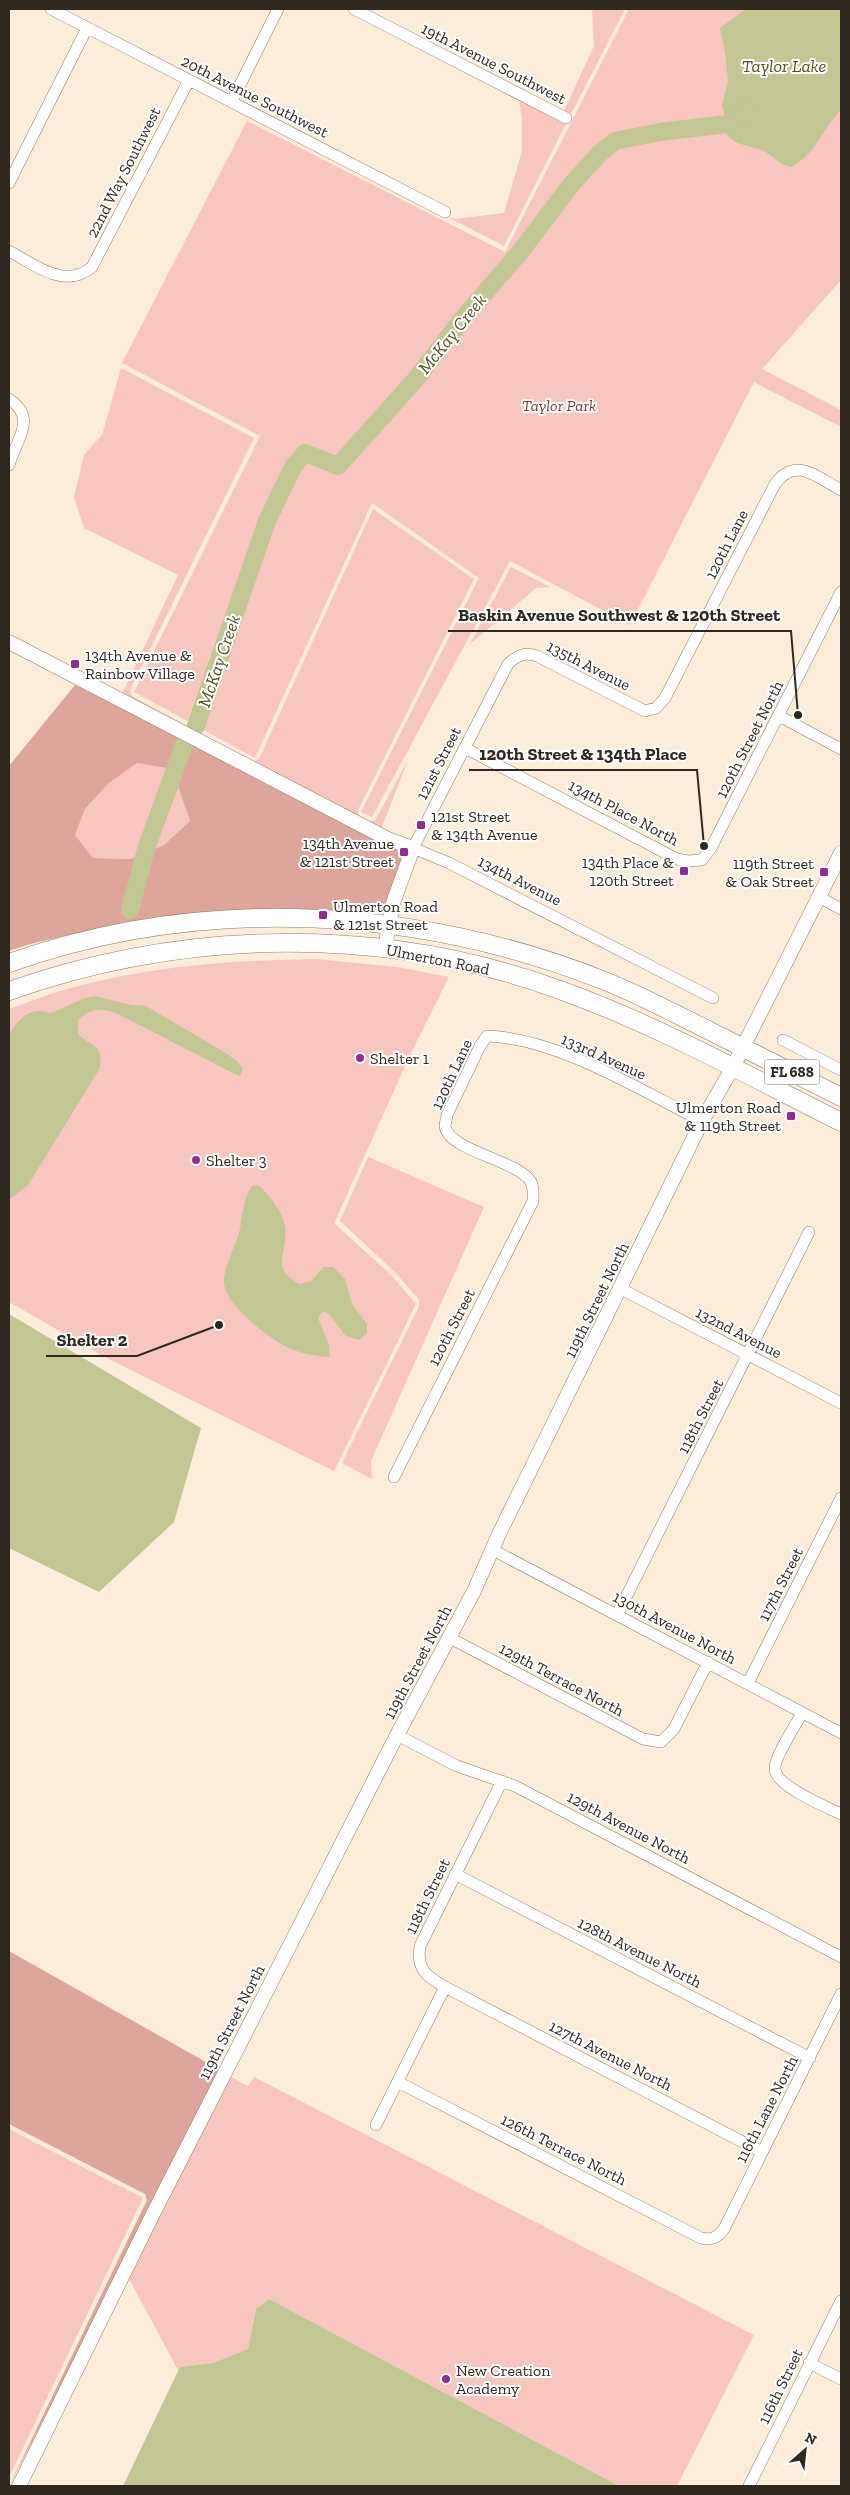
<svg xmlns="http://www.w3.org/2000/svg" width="850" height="2495" font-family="'Zilla Slab',serif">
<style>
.green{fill:#f7c6be}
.forest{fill:#dea59c;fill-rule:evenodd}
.water{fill:#c2c692}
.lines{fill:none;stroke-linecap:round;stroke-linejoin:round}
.river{stroke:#c2c692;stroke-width:18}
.minor-casing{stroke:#8d7b67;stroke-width:12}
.tertiary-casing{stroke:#8d7b67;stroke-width:15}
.primary-casing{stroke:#8d7b67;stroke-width:19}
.minor{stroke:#fff;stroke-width:11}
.tertiary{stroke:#fff;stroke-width:14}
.primary{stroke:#fff;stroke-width:18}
.poi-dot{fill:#902c93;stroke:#fff;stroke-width:2}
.labels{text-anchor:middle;stroke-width:4;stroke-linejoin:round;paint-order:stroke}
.shield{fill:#fff;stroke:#6d6862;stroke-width:1}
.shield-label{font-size:15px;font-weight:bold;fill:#2f281f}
.street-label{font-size:16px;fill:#2f281f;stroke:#fff}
.park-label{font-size:16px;font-style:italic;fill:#803931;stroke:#fff}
.poi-label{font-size:16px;fill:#2f281f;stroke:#fff;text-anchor:start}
.water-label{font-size:18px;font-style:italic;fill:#515318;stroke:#fff}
.leader{fill:none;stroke:#2f281f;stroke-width:2}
.callout-dot{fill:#2f281f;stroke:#fff;stroke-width:2}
.callout-label{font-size:18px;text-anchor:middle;font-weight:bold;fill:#2f281f;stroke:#fff;stroke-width:4;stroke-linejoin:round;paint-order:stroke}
</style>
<rect width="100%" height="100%" fill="#fcecda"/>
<path class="green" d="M592 9H625L571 114 564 111 594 46Z
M629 9H841V280L762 369 841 410V427L754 382 630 625 510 561 372 817 361 812 479 578 372 503 255 758 134 692 260 436 122 363 247 121 505 252Z
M519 100 566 124 504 246 448 217 455 219 504 213 522 151V118Z
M121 368 254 438 130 690 132 696 253 762 259 759 373 509 474 579 358 810 359 816 370 822 376 819 408 760 381 829 122 694 178 575 86 529 85 531 74 497 84 455 102 435Z
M511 567 550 587 536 588 470 644Z
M137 763 172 769 190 821 164 845 130 859 93 858 75 835 85 809 109 783Z
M316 959 397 967 449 977 412 1051 334 1223 391 1275 416 1304 334 1471 103 1356 9 1302V1009C32 1001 54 992 78 986 156 966 235 960 316 959Z
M368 1157 484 1207 371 1461 372 1479 342 1463 419 1306V1300L395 1272 340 1221Z
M229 2076 248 2086 254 2077 754 2335 677 2486H619L269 2299 256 2309 248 2349 213 2363 180 2367 178 2370 128 2277Z
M9 2129 143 2198 9 2477Z"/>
<path class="forest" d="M75 685 406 852 386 912 372 910H234L119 924 30 944 9 951V766ZM137 763 172 769 190 821 164 845 130 859 93 858 75 835 85 809 109 783Z
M9 1951 220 2070 108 2296 9 2486 147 2200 145 2194 9 2124Z"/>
<path class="water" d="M746 9H841V110C822 128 816 155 791 167 779 164 776 159 767 153 753 144 740 149 727 135V124L722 105 728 81 725 52 720 28Z
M95 996 131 1005 146 1006 224 1052 237 1061 243 1069 240 1076 233 1073 116 1013C99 1008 92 1008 78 1020V1034C93 1049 103 1042 100 1068L28 1185 9 1200V1035C16 1024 23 1012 39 1011 45 1011 49 1014 54 1012 69 1006 80 998 95 996Z
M258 1185C269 1195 283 1211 285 1227 289 1253 268 1268 300 1284L311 1281 324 1267H333L345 1279 352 1304 367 1324V1333L359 1340 346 1336 329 1314 323 1311 318 1318 329 1345 330 1357C316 1356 302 1354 289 1348 270 1339 223 1304 224 1281 224 1266 235 1248 239 1233 243 1216 242 1200 252 1186Z
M9 1314 201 1428 174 1522 99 1592 9 1548Z
M269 2299 619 2486H123L180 2367 213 2363 248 2349 256 2309Z"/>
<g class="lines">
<path class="river" d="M196 726 267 521 293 467 305 453 338 466 415 380 464 317 521 251 570 186 599 154 615 141 660 132 727 124 746 111
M130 910 147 846 184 745"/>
<g class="minor-casing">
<path id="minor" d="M51 9 445 212
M354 9 566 118
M232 101 278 9
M9 183 87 28
M9 251C35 265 65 290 92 267L189 80
M9 399C38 418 16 440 9 465
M779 716 841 749
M465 748 677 859 688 861 702 860 711 848 841 592
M819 897 841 909
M713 998 449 863 413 848 508 664C518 655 524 652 537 656L645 711 656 708 665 698 775 484C795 456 817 477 841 490
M783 1040 841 1070
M621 1289 841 1403
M394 1477 533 1201C533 1194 534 1188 531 1182 518 1160 448 1151 445 1126 445 1123 447 1118 447 1115L480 1046 487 1036C557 1038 640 1090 702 1121
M493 1550 841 1733
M617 1615 809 1232
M450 1638 643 1739 661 1742 674 1729 708 1662
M748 1683 841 1498
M802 1713C796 1725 774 1757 775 1769 775 1786 827 1807 841 1814
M397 1735 457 1766 515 1786 841 1957
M455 1874 810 2058
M445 1987 762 2152
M398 2082 701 2238C712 2240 717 2238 724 2229L841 1994
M376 2125 445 1987C427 1977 416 1969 420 1946L502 1781
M809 2363 841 2379
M749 2486 841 2301"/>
</g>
<g class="tertiary-casing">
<path id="tertiary" d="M9 642 388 839 413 848 393 903 385 948
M19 2486 153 2214 397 1735 474 1591 499 1534 702 1121 733 1067 841 853"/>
</g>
<g class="primary-casing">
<path id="primary" d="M9 963C203 895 415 906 605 981 635 993 664 1008 692 1022 742 1047 792 1072 841 1097
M9 991C185 929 382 925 560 990 657 1025 749 1076 841 1122"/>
</g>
<use href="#minor" class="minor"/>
<use href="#tertiary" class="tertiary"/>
<use href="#primary" class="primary"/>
</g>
<g class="poi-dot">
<rect x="70" y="659" width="10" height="10" rx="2.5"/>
<rect x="416" y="820" width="10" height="10" rx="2.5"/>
<rect x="399" y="847" width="10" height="10" rx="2.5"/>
<rect x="679" y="866" width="10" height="10" rx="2.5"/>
<rect x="819" y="867" width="10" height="10" rx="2.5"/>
<rect x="318" y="910" width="10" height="10" rx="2.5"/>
<circle cx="360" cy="1058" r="5"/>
<rect x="786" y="1111" width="10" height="10" rx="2.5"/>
<circle cx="196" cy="1160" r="5"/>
<circle cx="446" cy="2379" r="5"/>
</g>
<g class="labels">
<rect class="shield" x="764.5" y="1059.5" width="55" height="25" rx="4"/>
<g class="shield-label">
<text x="792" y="1077">FL 688</text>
</g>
<g class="street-label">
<text transform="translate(494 63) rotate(27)" y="6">19th Avenue Southwest</text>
<text transform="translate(255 96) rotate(27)" y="6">20th Avenue Southwest</text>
<text transform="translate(123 172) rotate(-63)" y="6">22nd Way Southwest</text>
<text transform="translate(726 544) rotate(-63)" y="6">120th Lane</text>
<text transform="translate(589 665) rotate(27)" y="6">135th Avenue</text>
<text transform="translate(749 739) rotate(-63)" y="6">120th Street North</text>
<text transform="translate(438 763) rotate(-63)" y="6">121st Street</text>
<text transform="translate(624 812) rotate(28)" y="6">134th Place North</text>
<text transform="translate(520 880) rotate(27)" y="6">134th Avenue</text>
<text transform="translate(438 959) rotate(11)" y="6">Ulmerton Road</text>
<text transform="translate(604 1056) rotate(24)" y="6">133rd Avenue</text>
<text transform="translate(451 1074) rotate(-65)" y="6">120th Lane</text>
<text transform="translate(596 1300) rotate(-64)" y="6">119th Street North</text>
<text transform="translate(451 1327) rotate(-63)" y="6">120th Street</text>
<text transform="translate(739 1332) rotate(27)" y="6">132nd Avenue</text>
<text transform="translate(700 1416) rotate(-63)" y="6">118th Street</text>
<text transform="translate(780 1584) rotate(-63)" y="6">117th Street</text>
<text transform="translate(675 1627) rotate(28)" y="6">130th Avenue North</text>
<text transform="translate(417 1662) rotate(-62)" y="6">119th Street North</text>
<text transform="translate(562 1679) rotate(28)" y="6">129th Terrace North</text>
<text transform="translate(629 1827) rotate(28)" y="6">129th Avenue North</text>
<text transform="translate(427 1896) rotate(-64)" y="6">118th Street</text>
<text transform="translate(640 1952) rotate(27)" y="6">128th Avenue North</text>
<text transform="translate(231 2022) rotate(-63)" y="6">119th Street North</text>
<text transform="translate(611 2055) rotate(27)" y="6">127th Avenue North</text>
<text transform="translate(766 2109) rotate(-63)" y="6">116th Lane North</text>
<text transform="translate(564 2149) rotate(27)" y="6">126th Terrace North</text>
<text transform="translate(780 2386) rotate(-64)" y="6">116th Street</text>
</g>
<g class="park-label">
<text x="559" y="411">Taylor Park</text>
</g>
<g class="poi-label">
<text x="85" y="661">134th Avenue &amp;<tspan x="85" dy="18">Rainbow Village</tspan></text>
<text x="431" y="822">121st Street<tspan x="431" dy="18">&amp; 134th Avenue</tspan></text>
<text x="394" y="849" text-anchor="end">134th Avenue<tspan x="394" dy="18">&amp; 121st Street</tspan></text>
<text x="674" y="868" text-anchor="end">134th Place &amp;<tspan x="674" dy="18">120th Street</tspan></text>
<text x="814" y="869" text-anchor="end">119th Street<tspan x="814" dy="18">&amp; Oak Street</tspan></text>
<text x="333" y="912">Ulmerton Road<tspan x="333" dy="18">&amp; 121st Street</tspan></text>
<text x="370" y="1064">Shelter 1</text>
<text x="781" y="1113" text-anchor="end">Ulmerton Road<tspan x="781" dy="18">&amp; 119th Street</tspan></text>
<text x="206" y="1166">Shelter 3</text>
<text x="456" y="2376">New Creation<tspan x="456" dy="18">Academy</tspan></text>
</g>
<g class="water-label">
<text x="784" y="72">Taylor Lake</text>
<text transform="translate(452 334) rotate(-51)" y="6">McKay Creek</text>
<text transform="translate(219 661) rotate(-71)" y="6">McKay Creek</text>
</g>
</g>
<path class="leader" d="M798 715L791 631H448M704 846L697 770H469M219 1325L137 1356H46"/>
<g class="callout-dot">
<circle cx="798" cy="715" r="5"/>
<circle cx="704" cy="846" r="5"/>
<circle cx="219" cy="1325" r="5"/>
</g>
<g class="callout-label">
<text x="619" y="621">Baskin Avenue Southwest &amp; 120th Street</text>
<text x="583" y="760">120th Street &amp; 134th Place</text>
<text x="92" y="1346">Shelter 2</text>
</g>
<rect width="850" height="2495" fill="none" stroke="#2f281f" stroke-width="20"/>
<g transform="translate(805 2450) rotate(27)" stroke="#ffffff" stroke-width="4" paint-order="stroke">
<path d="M0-4L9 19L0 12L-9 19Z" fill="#2f281f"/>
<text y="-8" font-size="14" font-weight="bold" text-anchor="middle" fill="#2f281f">N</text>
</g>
</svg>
